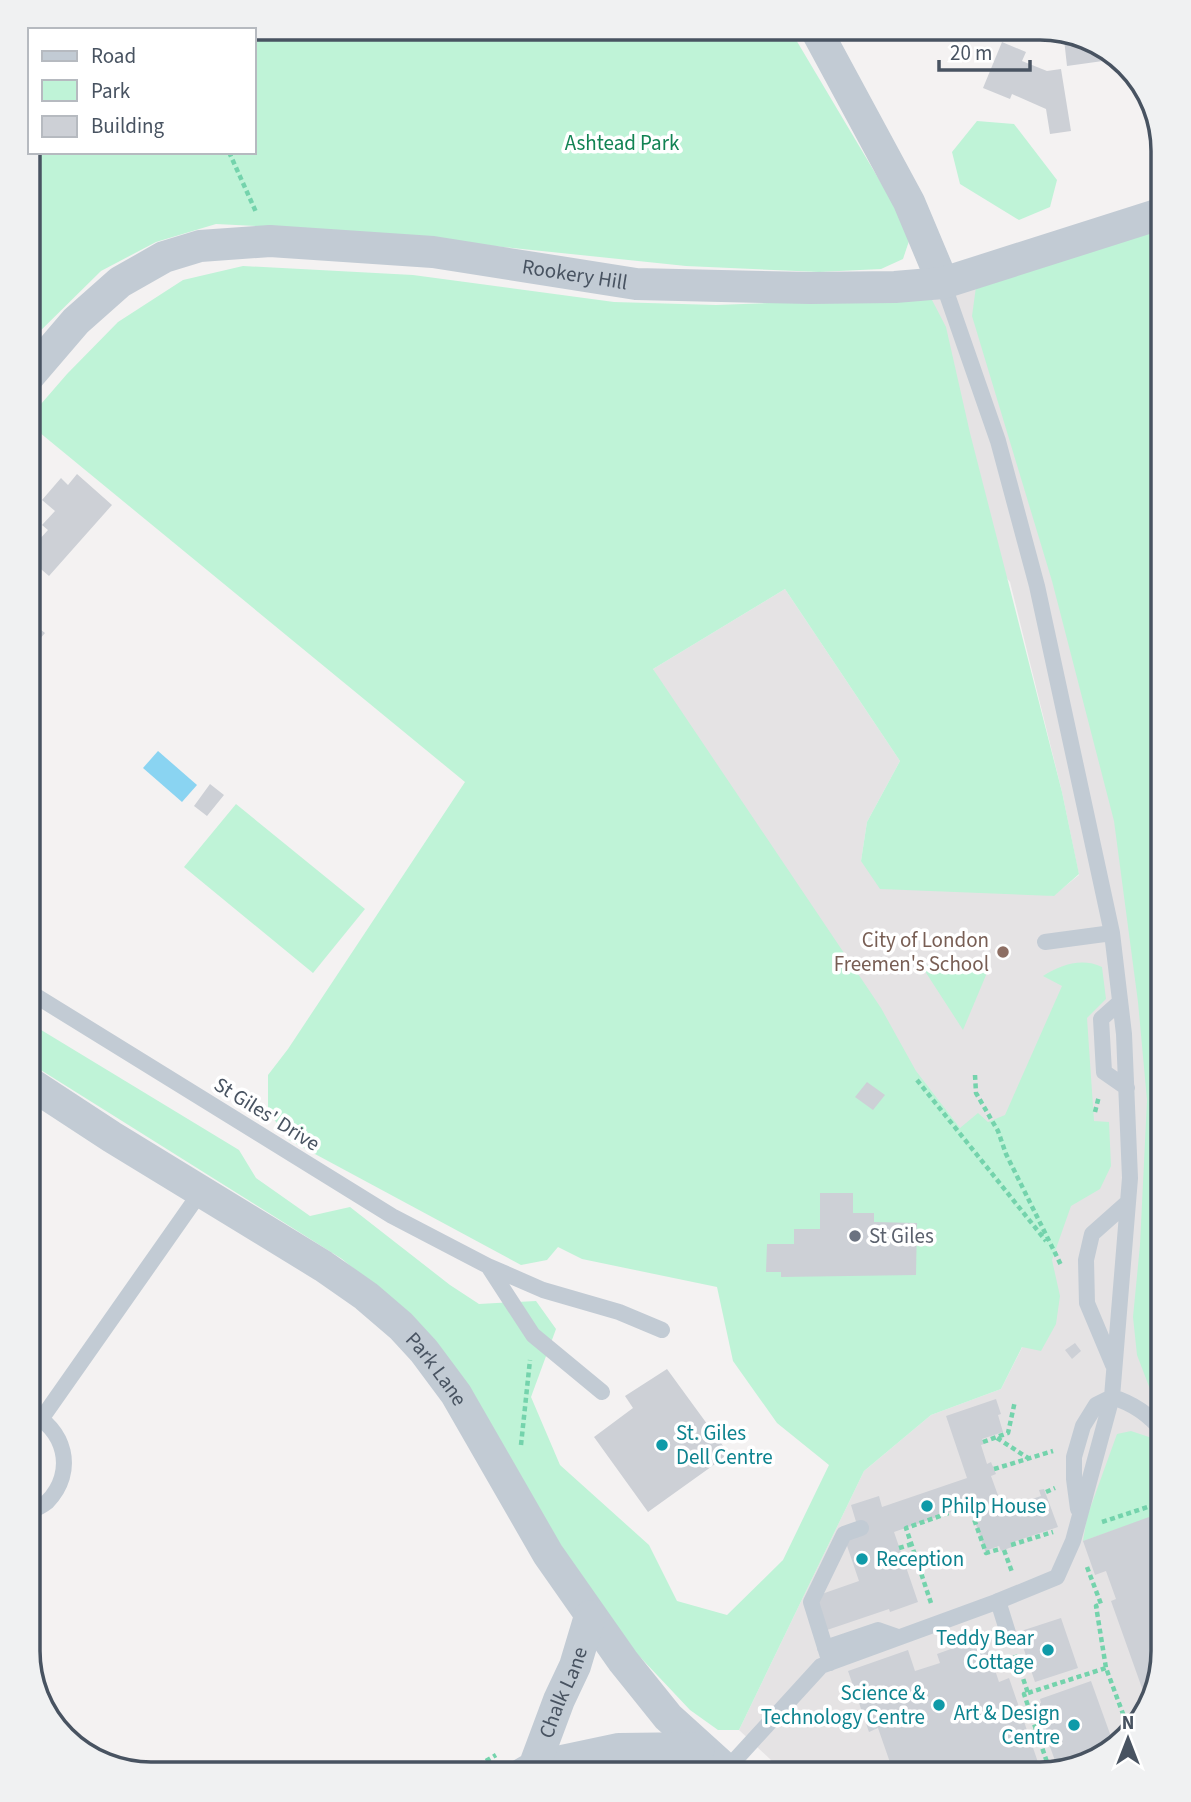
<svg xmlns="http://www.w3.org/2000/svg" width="1191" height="1802" font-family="'Source Sans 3',sans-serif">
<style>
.education{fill:#e5e3e4}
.green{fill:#bff3d7}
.water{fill:#8ad4f2}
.building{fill:#cdd0d6}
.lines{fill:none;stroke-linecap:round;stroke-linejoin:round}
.path{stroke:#74d3ac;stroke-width:4.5;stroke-dasharray:5 3.5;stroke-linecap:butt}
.lane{stroke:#c2cbd4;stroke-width:16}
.street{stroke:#c2cbd4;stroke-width:32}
.education-dot{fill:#8d6e63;stroke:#fff;stroke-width:2.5}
.worship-dot{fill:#6b7280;stroke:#fff;stroke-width:2.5}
.culture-dot{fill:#0f9aa8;stroke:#fff;stroke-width:2.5}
.labels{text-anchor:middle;stroke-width:7;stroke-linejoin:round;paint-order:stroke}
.park-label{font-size:21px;fill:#128353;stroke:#fff}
.street-label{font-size:21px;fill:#485361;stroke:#fff}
.education-label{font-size:21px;fill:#785e54;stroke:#fff;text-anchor:end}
.worship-label{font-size:21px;fill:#5b616d;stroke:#fff;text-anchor:start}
.culture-label{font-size:21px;fill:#0d838f;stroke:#fff;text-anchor:start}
.rim{fill:none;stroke:#485361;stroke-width:3.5}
</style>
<rect width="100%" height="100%" fill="#f4f2f2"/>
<path class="education" d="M1163 225V1651L1146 1713 1101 1758 1040 1774H773L771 1760 739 1730 864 1471 931 1415 1001 1389 1040 1312 653 669 785 589 900 761 867 822 861 861 1053 896 1079 875 1062 792 1010 582 781 303 897 298 932 300Z"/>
<path class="green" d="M151 28H789L896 208 909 241 903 259 881 269 819 272 686 266 350 231 216 224 156 242 101 271 28 343 30 140V152H254V30H142Z
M977 121 1014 124 1057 180 1050 207 1019 220 960 184 952 152Z
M1163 225V1411L1153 1397 1137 1355 1133 1317 1140 1245 1147 1100 1138 1002 1114 821 1052 581 972 316 976 287Z
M243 266 413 275 614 302 716 305 897 298 932 300 946 327 970 433 1062 792 1079 874 1054 896 880 889 861 861 867 822 900 761 785 589 653 669 881 1008 916 1071 960 1128 978 1113 988 1122 1005 1115 1062 986 1043 976C1060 965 1082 957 1102 967L1106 999 1087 1018 1094 1121 1109 1122 1111 1166 1100 1189 1071 1206 1052 1260 1060 1296 1056 1324 1041 1351 1022 1347 1001 1389 931 1415 864 1471 739 1730H718L690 1710 609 1624 413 1318 342 1259 28 1062V1022L239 1150 256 1178 310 1216 350 1207 450 1285 479 1304 536 1301 556 1329 531 1397 560 1465 649 1545 677 1601 727 1615 783 1560 829 1465 777 1423 733 1361 717 1287 582 1259 558 1247 547 1260 521 1265 289 1140 268 1111V1075L288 1049 465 782 28 423V419L67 374 118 322 183 280Z
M236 804 365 909 313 973 184 867Z
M921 965 989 968 963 1030Z
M1131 1431 1152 1438 1163 1451V1555L1149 1518 1083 1541 1087 1517 1117 1434Z"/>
<path class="water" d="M158 751 197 785 182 802 143 768Z"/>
<path class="building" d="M933 28H960L944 41Z
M1076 37 1102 45 1124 67 1112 69 1110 60 1067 66 1064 39Z
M1002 42 1026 52 1022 61 1047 71 1061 69 1071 131 1050 134 1046 109 1012 94 1010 99 983 88Z
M77 474 112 505 49 576 28 558V552L48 530 42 525 55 511 42 500 61 478 68 485Z
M28 620 45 633 28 653Z
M210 784 224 795 207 816 194 806Z
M867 1082 885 1095 873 1110 855 1097Z
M820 1193H853V1213H874V1222L917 1223 916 1275 781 1277V1272H766L767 1244H794V1229H820Z
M1075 1343 1081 1351 1072 1359 1065 1350Z
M667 1369 729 1454 648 1512 594 1437 633 1408 625 1396Z
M996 1399 1001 1414 998 1415 1003 1432 982 1439 984 1444 981 1445 987 1464 991 1462 996 1474 991 1476 1003 1509 1041 1496 1039 1490 1044 1489 1058 1527 1010 1543 1012 1547 1001 1551 999 1546 985 1551 974 1519 982 1517 977 1503 894 1532 918 1602 890 1612 889 1609 827 1630 816 1596 859 1581 844 1537 857 1525 851 1505 879 1496 882 1507 967 1478 946 1416Z
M1149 1517 1163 1555V1651L1148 1705 1111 1601 1116 1599 1106 1571 1095 1575 1083 1541Z
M1061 1618 1078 1668 1035 1682 1018 1632Z
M984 1637 999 1682 1009 1678 1042 1774H894L878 1728 869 1732 848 1671 908 1650 915 1671 940 1663 937 1654Z
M1091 1681 1114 1745 1101 1758 1058 1769 1035 1705 1041 1703 1040 1699Z"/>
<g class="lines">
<path class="path" d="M172 28 173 30
M229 152 256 212
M975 1075 976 1093 998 1131 1006 1154 1061 1265
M917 1080 1046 1241
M1095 1112 1099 1096
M997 1438 1028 1458
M983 1442 1008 1433 1015 1401
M521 1445 530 1360
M994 1469 1053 1451
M1046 1492 1055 1488
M1157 1504 1163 1520
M1102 1522 1163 1502
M1011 1545 1053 1532
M899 1548 912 1544
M1004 1550 1012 1572
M1087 1567 1101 1604 1096 1606 1106 1668 1129 1730
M931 1603 906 1528 977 1503 982 1517 974 1519 986 1553 1000 1549
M1015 1655 1028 1693 1024 1694 1050 1771
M1028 1693 1106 1668
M464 1774 496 1755"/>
<path class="lane" d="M1045 942 1112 933
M28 991 392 1216 488 1266 543 1290 619 1312 662 1330
M1120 1002 1101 1019 1104 1072 1127 1088
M488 1266 533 1335 602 1392
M1113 1365 1087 1303 1086 1260 1092 1234 1128 1202
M42 1418 202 1190
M1078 1509 1074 1479V1457L1083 1426 1096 1405 1112 1397C1132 1403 1150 1415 1163 1432
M28 1513C34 1510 42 1506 47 1502 77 1472 65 1427 28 1412
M998 1601 1008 1633
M825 1648 878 1630 898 1637
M830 1663 811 1602 844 1534 861 1528
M726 1770 821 1666 996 1602 1057 1577 1073 1541 1112 1397 1130 1178 1124 1034 1112 933 1037 586 998 441 943 283"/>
<g class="street">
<path d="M815 28 909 202 943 283"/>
<path id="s1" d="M28 377 76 321 120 282 164 257 200 246 270 241 433 252 636 284 810 288 895 287 943 283 1163 213"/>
<path id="s2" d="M28 1082 112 1137 323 1266 366 1296 401 1326 424 1351 456 1394 548 1554 623 1661 668 1717 731 1774"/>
<path d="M534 1767 619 1749 699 1748"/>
<path id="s3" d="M522 1774 534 1767 559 1700 575 1666 590 1616"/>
</g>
</g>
<circle class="education-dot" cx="1003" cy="952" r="7"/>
<circle class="worship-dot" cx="855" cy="1236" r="7"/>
<g class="culture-dot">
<circle cx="662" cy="1445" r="7"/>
<circle cx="927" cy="1506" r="7"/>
<circle cx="862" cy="1559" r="7"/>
<circle cx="1048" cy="1650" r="7"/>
<circle cx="939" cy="1705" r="7"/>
<circle cx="1074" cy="1725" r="7"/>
</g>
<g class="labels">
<g class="park-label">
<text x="622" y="150">Ashtead Park</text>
</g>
<g class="street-label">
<text dy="7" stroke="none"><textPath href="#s1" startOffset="598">Rookery Hill</textPath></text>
<text transform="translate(267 1114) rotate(32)" y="7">St Giles' Drive</text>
<text dy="7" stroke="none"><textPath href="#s2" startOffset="502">Park Lane</textPath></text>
<text dy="7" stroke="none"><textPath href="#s3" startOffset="94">Chalk Lane</textPath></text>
</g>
<g class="education-label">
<text x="989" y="947">City of London<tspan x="989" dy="24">Freemen's School</tspan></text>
</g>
<g class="worship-label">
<text x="869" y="1243">St Giles</text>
</g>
<g class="culture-label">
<text x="676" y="1440">St. Giles<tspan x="676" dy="24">Dell Centre</tspan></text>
<text x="941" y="1513">Philp House</text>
<text x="876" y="1566">Reception</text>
<text x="1034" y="1645" text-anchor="end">Teddy Bear<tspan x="1034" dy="24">Cottage</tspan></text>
<text x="925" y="1700" text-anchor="end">Science &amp;<tspan x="925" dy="24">Technology Centre</tspan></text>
<text x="1060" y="1720" text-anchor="end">Art &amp; Design<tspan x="1060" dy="24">Centre</tspan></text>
</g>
</g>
<path d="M0 0H1191V1802H0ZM151 40H1040A111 111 0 0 1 1151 151V1651A111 111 0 0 1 1040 1762H151A111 111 0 0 1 40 1651V151A111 111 0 0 1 151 40Z" fill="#f0f1f2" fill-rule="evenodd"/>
<path class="rim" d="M151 40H1040A111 111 0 0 1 1151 151V1651A111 111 0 0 1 1040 1762H151A111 111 0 0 1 40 1651V151A111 111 0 0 1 151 40Z"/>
<rect x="28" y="28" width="228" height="126" fill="#ffffff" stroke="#b6bac0" stroke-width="2"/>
<rect x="42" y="51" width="35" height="10" fill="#c2cbd4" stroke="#b6bac0" stroke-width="2"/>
<text x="91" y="63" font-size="21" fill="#485361">Road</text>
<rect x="42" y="80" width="35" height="21" fill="#bff3d7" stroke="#b6bac0" stroke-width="2"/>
<text x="91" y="98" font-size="21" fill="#485361">Park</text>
<rect x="42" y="116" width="35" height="21" fill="#cdd0d6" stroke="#b6bac0" stroke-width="2"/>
<text x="91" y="133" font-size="21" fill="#485361">Building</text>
<g transform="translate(1128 1739)" stroke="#ffffff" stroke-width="5" paint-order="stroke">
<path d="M0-5L12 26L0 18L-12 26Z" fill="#485361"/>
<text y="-10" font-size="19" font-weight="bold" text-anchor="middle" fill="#485361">N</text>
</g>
<path d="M939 60v10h91v-10" fill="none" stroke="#485361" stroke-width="3.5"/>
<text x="950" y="60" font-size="21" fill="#485361" stroke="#ffffff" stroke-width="5" paint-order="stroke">20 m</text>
</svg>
